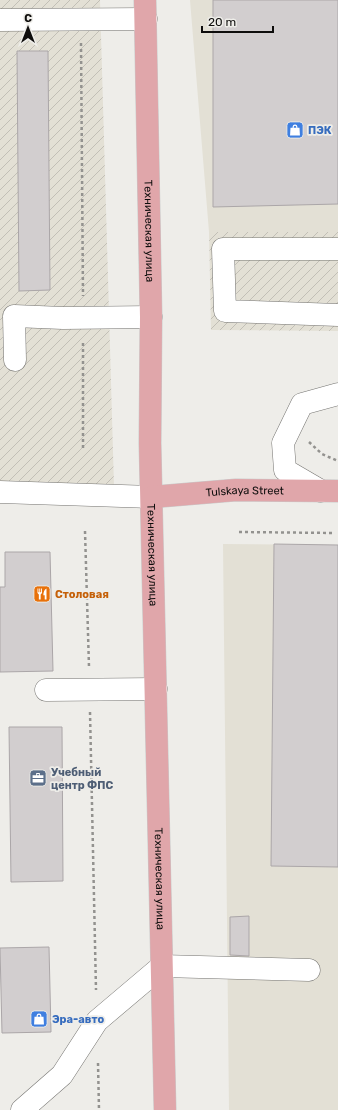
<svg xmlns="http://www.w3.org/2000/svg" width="338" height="1110" font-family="Rubik,sans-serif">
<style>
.built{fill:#e3e0d5}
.industrial{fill:url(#industrial-furrows)}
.building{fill:#d2cecf;stroke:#aba6a8}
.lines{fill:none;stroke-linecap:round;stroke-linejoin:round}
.minor-casing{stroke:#757471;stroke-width:23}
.major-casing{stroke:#cacaca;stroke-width:23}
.path{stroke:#93928f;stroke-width:2.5;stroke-dasharray:3 3;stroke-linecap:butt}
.minor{stroke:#fff;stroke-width:22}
.major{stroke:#e0a6aa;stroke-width:22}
.labels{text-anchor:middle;stroke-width:3.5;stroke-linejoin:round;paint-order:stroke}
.shop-label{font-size:11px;font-weight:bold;fill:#366cbe;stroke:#eeede9;text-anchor:start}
.street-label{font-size:11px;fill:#0e0d0c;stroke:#eeede9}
.food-label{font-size:11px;font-weight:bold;fill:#c56008;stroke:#eeede9;text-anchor:start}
.service-label{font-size:11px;font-weight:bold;fill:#4e5e75;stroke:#eeede9;text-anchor:start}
</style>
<defs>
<pattern id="industrial-furrows" width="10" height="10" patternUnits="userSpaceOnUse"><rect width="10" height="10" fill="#e3e0d5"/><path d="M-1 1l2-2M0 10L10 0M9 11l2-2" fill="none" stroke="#c2bfb6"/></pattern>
</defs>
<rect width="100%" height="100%" fill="#eeede9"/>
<path class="built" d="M190 0H338V232H209Z
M223 544 338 545V1110H229Z"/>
<path class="industrial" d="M0 0H100L114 486 0 485Z
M209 232H338V331L211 330Z"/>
<path class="building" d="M213 0H338V204L213 207Z
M17 51H48L50 290 19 291Z
M274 544 338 545V867L271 866Z
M5 552H50L53 671 0 672V587H5Z
M9 727H62L63 881 11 882Z
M249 916V956L230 955V917Z
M49 947 51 1032 2 1033 0 948Z"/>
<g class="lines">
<g class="minor-casing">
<path id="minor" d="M0 20 146 19
M338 249H223L225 311 338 315
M15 360 14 316 63 318 151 317
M321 491 285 470 283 443 302 404 338 394
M0 492 152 497
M46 690 156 689
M22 1110 62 1075 97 1021 162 966 309 970"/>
</g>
<g class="major-casing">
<g id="major">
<path id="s1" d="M145 0 151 317 150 443 165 1110"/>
<path id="s2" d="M152 497 236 490 338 491"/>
</g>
</g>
<path class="path" d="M81 43 83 296
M309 442 322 454 338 461
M83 448V341
M85 531 89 667
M239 532 335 533
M90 712 96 990
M98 1063 99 1110"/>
<use href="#minor" class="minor"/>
<use href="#major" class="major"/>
</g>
<defs>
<g id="shop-square" transform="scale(0.9)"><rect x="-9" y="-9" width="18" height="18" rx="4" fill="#3f7fe0" stroke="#eeede9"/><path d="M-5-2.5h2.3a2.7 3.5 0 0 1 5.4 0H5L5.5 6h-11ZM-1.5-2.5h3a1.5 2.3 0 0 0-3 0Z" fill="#fff"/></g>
<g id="restaurant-square" transform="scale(0.9)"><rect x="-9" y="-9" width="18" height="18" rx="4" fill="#e8710a" stroke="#eeede9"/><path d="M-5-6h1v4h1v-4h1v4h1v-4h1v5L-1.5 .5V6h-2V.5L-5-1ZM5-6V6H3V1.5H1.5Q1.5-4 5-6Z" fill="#fff"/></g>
<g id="office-square" transform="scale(0.9)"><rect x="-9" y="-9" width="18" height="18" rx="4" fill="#5c6f8a" stroke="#eeede9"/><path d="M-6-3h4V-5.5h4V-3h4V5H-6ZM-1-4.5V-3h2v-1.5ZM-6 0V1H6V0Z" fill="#fff"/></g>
</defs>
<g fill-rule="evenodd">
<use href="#shop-square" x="295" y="130"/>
<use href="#restaurant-square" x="42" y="594"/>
<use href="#office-square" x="38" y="778"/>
<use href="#shop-square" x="39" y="1019"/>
</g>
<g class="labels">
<g class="shop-label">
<text x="308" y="134">ПЭК</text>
<text x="52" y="1023">Эра-авто</text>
</g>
<g class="street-label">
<text dy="4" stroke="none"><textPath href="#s1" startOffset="231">Техническая улица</textPath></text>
<text dy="4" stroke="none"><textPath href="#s2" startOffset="93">Tulskaya Street</textPath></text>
<text dy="4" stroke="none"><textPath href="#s1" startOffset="555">Техническая улица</textPath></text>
<text dy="4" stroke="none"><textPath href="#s1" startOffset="879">Техническая улица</textPath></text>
</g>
<g class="food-label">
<text x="55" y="598">Столовая</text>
</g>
<g class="service-label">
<text x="51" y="776">Учебный<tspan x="51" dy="13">центр ФПС</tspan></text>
</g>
</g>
<g transform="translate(28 28)" stroke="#eeede9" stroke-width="3" paint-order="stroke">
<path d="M0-3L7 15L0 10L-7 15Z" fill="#0e0d0c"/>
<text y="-6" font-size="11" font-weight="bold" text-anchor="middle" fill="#0e0d0c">С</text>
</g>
<path d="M202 26v6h71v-6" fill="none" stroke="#0e0d0c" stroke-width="2"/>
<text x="208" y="26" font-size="12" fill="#0e0d0c" stroke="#eeede9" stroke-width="3" paint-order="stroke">20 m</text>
</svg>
